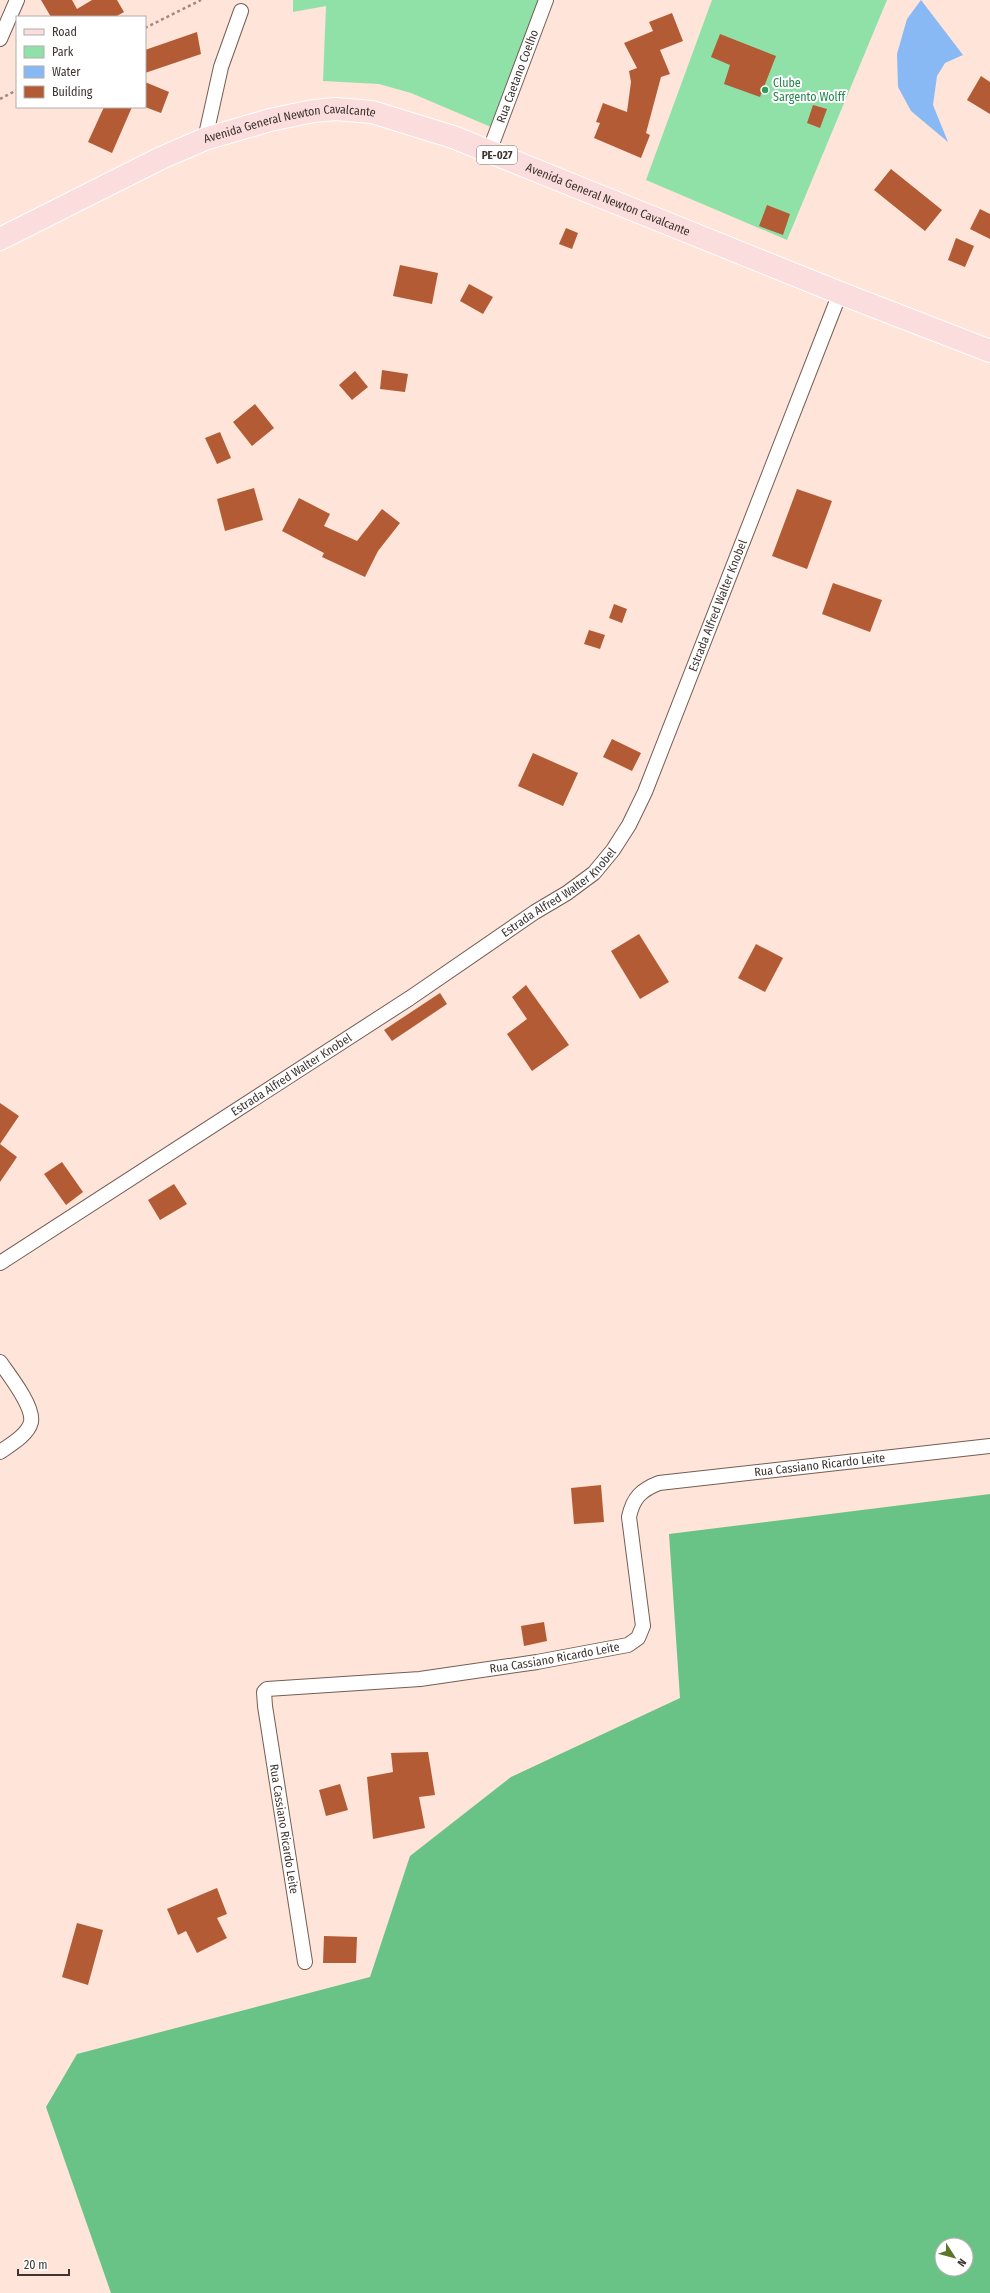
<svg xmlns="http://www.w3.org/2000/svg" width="990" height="2293" font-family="'Fira Sans Condensed',sans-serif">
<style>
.green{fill:#90e1a8}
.forest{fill:#69c386;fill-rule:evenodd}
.water{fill:#88b9f4}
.building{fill:#b25b34}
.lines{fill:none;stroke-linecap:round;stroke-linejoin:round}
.street-casing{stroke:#745d54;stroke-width:16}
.primary-casing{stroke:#fff;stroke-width:24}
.path{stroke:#9c8a83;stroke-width:2.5;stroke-dasharray:3 3;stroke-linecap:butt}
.street{stroke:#fff;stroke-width:14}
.primary{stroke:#fadddc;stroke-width:22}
.leisure-dot{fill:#2e9e5b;stroke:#fff;stroke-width:1.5}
.labels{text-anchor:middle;stroke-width:4;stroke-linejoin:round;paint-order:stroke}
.shield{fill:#fff;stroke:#78716e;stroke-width:1}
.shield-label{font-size:11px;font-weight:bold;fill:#3e3430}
.street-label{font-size:12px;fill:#3e3430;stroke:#fff}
.leisure-label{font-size:12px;fill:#27864d;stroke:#fff;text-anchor:start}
</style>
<rect width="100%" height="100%" fill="#fee4d9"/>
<path class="green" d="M293 0H539L491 127 411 93 379 84 323 81 326 6 293 12Z
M712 0H887L787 240 646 180Z"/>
<path class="forest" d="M990 1494V2293H111L46 2107 77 2054 370 1977 410 1856 511 1777 680 1698 669 1534ZM942 2245H966V2269H942Z"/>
<path class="water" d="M921 0 963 55 945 63 937 76 933 105 948 142 911 111 898 87 897 54 907 19Z"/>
<path class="building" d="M41 0H72L77 9 92 0H117L124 12 115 17H51Z
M672 13 683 41 660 50 670 74 661 77 646 133 650 135 641 158 594 138 600 123 596 122 603 103 627 112 631 82 629 71 637 68 624 43 653 31 649 22Z
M197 32 201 54 145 73V50Z
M720 34 776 56 760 97 724 84 730 65 711 57Z
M981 76 990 82V114L967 100Z
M145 82 169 92 161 113 145 107Z
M813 105 827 109 820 128 807 123Z
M104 107H132L112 153 88 142Z
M891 169 942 210 925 231 874 190Z
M767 205 790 214 783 235 759 226Z
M980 209 990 214V239L970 229Z
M566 228 578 233 572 249 559 244Z
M956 238 974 246 965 267 948 260Z
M400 265 438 273 432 304 393 296Z
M469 284 493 297 483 314 460 301Z
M382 370 408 374 405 392 380 389Z
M355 371 368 387 352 400 339 385Z
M255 404 274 428 252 446 233 422Z
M220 432 231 458 217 464 205 438Z
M254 488 263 520 225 531 217 499Z
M797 489 832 501 807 569 772 556Z
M299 498 330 514 324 526 357 541 382 509 400 523 378 551 365 577 322 557 324 553 282 531Z
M833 583 882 600 870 632 822 614Z
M614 604 627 609 622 623 609 618Z
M589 630 605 635 600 649 584 644Z
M612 739 641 753 632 771 603 757Z
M533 753 578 773 563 806 518 786Z
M639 934 669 982 640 999 611 951Z
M756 944 783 958 765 992 738 978Z
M526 985 569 1045 532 1071 507 1034 527 1019 512 997Z
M440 993 447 1004 392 1041 384 1030Z
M0 1103 19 1116 0 1144 17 1157 0 1182Z
M62 1162 83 1192 66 1205 44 1174Z
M174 1184 187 1204 160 1220 148 1200Z
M601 1485 604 1522 574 1524 571 1488Z
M544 1622 547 1641 524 1646 521 1626Z
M428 1752 435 1795 419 1797 425 1828 373 1839 367 1777 393 1772 391 1753Z
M340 1784 348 1810 326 1816 319 1790Z
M217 1888 227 1914 217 1918 227 1938 197 1953 186 1931 178 1935 167 1909Z
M77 1923 103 1930 88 1985 62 1977Z
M324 1936 357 1937 356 1963H323Z"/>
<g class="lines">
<g class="street-casing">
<g id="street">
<path d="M0 39 17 0"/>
<path d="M205 139 221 67 241 11"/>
<path id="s1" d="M489 152 546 0"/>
<path id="s2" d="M0 1263 410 998 535 912 567 893 594 873 613 850 629 825 645 792 840 293"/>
<path d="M0 1362C9 1375 34 1406 31 1422 28 1435 10 1445 0 1452"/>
<path id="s3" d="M305 1962 265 1706 264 1692 267 1689 420 1679 537 1662 628 1645 638 1638 643 1626 629 1517C633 1498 641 1490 659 1483L990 1446"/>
</g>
</g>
<g class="primary-casing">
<g id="primary">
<path id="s4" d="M0 239 161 158 205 139 270 120 313 111 336 109 372 112 453 137 840 293 990 351"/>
</g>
</g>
<path class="path" d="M145 28 201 0
M0 99 17 90"/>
<use href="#street" class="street"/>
<use href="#primary" class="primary"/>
</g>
<circle class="leisure-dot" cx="765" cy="90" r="4"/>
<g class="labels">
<rect class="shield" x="477" y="146" width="40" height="18" rx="3"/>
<g class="shield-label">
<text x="497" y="159">PE-027</text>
</g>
<g class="street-label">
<text dy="4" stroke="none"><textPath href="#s1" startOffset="81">Rua Caetano Coelho</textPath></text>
<text dy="4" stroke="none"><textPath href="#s4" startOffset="315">Avenida General Newton Cavalcante</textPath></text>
<text dy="4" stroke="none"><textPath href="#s4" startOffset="651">Avenida General Newton Cavalcante</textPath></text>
<text dy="4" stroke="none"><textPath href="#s2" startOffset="1007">Estrada Alfred Walter Knobel</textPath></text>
<text dy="4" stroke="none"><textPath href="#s2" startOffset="671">Estrada Alfred Walter Knobel</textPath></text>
<text dy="4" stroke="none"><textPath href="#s2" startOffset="347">Estrada Alfred Walter Knobel</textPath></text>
<text dy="4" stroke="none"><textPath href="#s3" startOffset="986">Rua Cassiano Ricardo Leite</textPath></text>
<text dy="4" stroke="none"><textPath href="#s3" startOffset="567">Rua Cassiano Ricardo Leite</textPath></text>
<text transform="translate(284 1829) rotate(81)" y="4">Rua Cassiano Ricardo Leite</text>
</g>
<g class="leisure-label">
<text x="773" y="87">Clube<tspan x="773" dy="14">Sargento Wolff</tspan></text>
</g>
</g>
<rect x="16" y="16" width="130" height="92" fill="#ffffff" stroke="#b2aeac"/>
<rect x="24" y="29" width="20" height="6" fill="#fadddc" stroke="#b2aeac"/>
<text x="52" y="36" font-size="12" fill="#3e3430">Road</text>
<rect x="24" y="46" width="20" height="12" fill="#90e1a8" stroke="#b2aeac"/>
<text x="52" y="56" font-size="12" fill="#3e3430">Park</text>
<rect x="24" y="66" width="20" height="12" fill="#88b9f4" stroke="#b2aeac"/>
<text x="52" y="76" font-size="12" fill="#3e3430">Water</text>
<rect x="24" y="86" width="20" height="12" fill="#b25b34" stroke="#b2aeac"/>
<text x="52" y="96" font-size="12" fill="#3e3430">Building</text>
<g transform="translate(954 2257) rotate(126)"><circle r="19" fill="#ffffff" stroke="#b2aeac"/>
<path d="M0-3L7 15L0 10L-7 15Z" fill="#5c7528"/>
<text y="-6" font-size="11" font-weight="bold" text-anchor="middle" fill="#3e3430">N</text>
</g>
<path d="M18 2269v6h51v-6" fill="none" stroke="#3e3430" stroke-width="2"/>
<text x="24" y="2269" font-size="12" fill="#3e3430" stroke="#ffffff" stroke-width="3" paint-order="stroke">20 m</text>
</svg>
